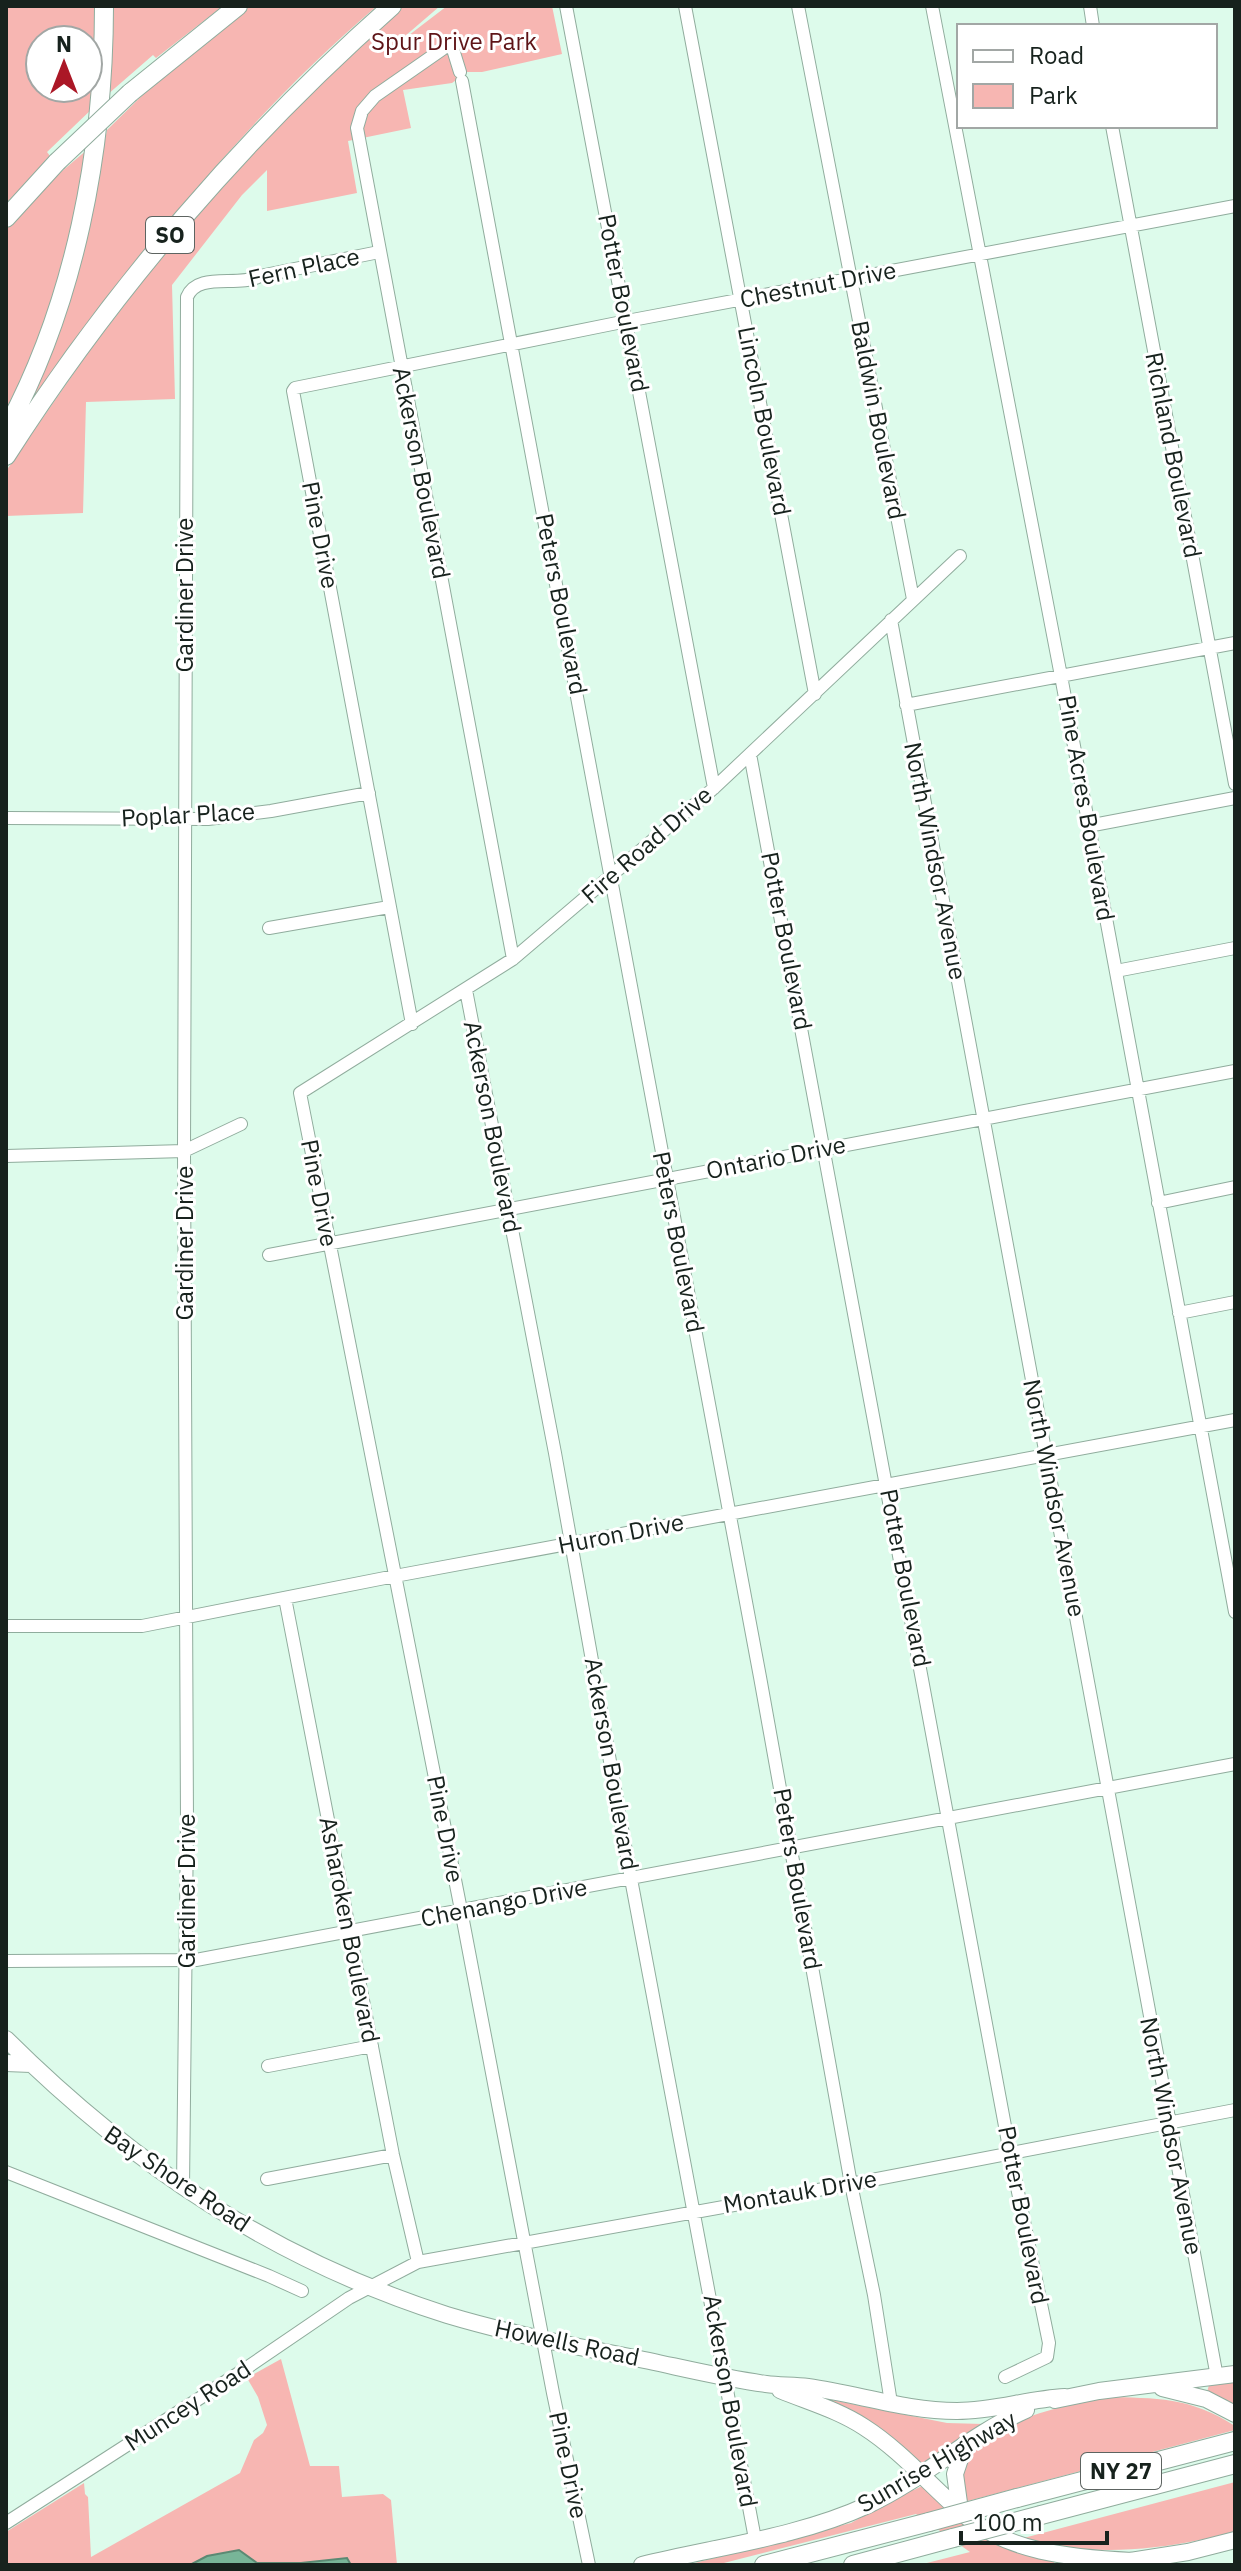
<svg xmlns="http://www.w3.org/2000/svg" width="1241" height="2571" font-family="'IBM Plex Sans',sans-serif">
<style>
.green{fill:#f7b6b2;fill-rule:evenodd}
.water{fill:#78b598;stroke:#5b8973;stroke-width:2}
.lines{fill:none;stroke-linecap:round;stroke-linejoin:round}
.minor-casing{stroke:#90ac9d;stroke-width:14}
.major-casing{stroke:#90ac9d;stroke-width:18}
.highway-casing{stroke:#90ac9d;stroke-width:20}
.minor{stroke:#fff;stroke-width:12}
.major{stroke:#fff;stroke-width:16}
.highway{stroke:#fff;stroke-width:18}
.highway-bridge-casing{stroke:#90ac9d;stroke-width:20;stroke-linecap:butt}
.highway-bridge{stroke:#fff;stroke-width:18}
.labels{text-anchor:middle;stroke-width:6;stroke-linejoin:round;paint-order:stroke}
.shield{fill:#fff;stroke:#5d6461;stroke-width:2}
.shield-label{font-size:22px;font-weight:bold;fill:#17221d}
.park-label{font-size:24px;fill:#5e1417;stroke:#fff}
.street-label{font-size:24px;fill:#17221d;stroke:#fff}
</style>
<rect width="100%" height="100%" fill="#ddfbeb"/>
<path class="green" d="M6 6H97L95 106 47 152 50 156 6 204ZM40 40H88V88H40Z
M109 6H223L156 58 153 55 107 95Z
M250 6H377C243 120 135 260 31 401L74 272 94 195 107 130 162 76Z
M403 6H440L383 55 447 6H552L562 54 482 72H467L452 83 403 90 411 128 348 141 357 193 267 211V170L242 195 172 285 175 399 86 402 83 513 6 516V471L87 354 155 265 237 168 312 90Z
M88 149 72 235 45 326 6 414V229L54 178Z
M281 2359 310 2466H339L342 2497 383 2494 391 2500 397 2565H6V2532L84 2483 85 2494 88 2497 91 2557 240 2473 254 2440 263 2433 267 2425 258 2397 247 2378Z
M1235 2381V2407L1207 2392 1209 2385Z
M1105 2397C1156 2398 1191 2397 1235 2426V2430L964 2502C963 2491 959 2475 963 2465 980 2422 1064 2406 1105 2397Z
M827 2399 947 2423 983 2424 924 2466Z
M1235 2482V2531L1227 2534C1156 2551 1092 2557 1020 2539Z
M922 2486 945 2507 996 2545 1054 2562V2565H919L970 2552 916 2514 716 2565H687L851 2523 912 2489 914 2490Z"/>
<path class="water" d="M239 2550 257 2563H301L347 2558 351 2565H190L207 2556Z"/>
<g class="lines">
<g class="minor-casing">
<path id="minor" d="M566 6 714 788
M685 6 815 694
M798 6 913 599
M932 6 1061 676 1235 1612
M1090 6 1093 26
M460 72 452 46 444 48 375 96 362 111 357 128 513 959
M462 81 760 1677 851 2184 874 2295 891 2403
M1112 126 1235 784
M891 620 1217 2377
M906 705 1235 643
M750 754 1010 2153 1049 2343 1047 2357 1005 2377
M6 818 208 819 271 811 369 793
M1088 826 1235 798
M269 928 389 907
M1116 971 1235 948
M466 990 555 1453 631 1879 755 2539
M412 1024 293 391 295 388 627 321 1235 206
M6 1156 184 1151 241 1124
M1158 1203 1235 1187
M269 1255 1235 1071
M1179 1313 1235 1302
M285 1598 393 2155 418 2262
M6 1626H142L395 1576 1235 1420
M6 1961 196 1960 1235 1764
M268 2066 372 2046
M6 2172 269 2276 302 2291
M267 2179 393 2155
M183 2188 187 1823 184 1151 187 297C198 271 238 288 260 276L379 252
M6 2523 242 2371 349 2298 418 2262 851 2184 1235 2110
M589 2565 553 2393 461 1910 300 1093 513 959 714 788 960 556"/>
</g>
<g class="major-casing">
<path id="major" d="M6 2039C134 2166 274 2260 447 2315 507 2333 568 2345 630 2357 675 2366 721 2378 766 2384 780 2386 794 2385 808 2387 858 2394 907 2411 957 2411 994 2411 1028 2399 1065 2397
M6 2063 31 2064
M1162 2388 1206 2399 1235 2414
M780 2390C809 2402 838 2410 864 2427 900 2450 928 2483 960 2511 1006 2553 1072 2558 1132 2561
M1055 2400 1099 2391 1235 2374
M960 2510 955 2474 965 2444
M1124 2562 1188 2552 1235 2540
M642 2565C715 2547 799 2537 868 2505 924 2479 969 2435 1026 2410"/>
</g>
<g class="highway-casing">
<path id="highway" d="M130 93 238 6
M6 218 57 162
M6 430C75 303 104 150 104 6
M6 456C112 290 245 136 392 6
M1017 2498 1235 2441
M1041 2515 1235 2464
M764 2565 929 2522
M853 2565 953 2538"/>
</g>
<use href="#minor" class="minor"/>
<use href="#major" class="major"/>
<use href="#highway" class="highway"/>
<g class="highway-bridge-casing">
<path id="highway-bridge" d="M57 162 130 93
M929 2522 1017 2498
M953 2538 1041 2515"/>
</g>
<use href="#highway-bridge" class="highway-bridge"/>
</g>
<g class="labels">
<g class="shield">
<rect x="146" y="217" width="48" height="36" rx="6"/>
<rect x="1081" y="2453" width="80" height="36" rx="6"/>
</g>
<g class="shield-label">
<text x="170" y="243">SO</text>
<text x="1121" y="2479">NY 27</text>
</g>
<g class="park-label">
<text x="454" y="50">Spur Drive Park</text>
</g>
<g class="street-label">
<text transform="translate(304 268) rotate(-12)" y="8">Fern Place</text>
<text transform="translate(818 285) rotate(-11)" y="8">Chestnut Drive</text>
<text transform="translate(623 303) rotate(79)" y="8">Potter Boulevard</text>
<text transform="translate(878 420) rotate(79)" y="8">Baldwin Boulevard</text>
<text transform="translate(764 421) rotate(79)" y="8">Lincoln Boulevard</text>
<text transform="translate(1173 455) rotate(79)" y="8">Richland Boulevard</text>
<text transform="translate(421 473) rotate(79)" y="8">Ackerson Boulevard</text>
<text transform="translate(320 535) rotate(79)" y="8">Pine Drive</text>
<text transform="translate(185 595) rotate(-90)" y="8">Gardiner Drive</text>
<text transform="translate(561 604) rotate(79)" y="8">Peters Boulevard</text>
<text transform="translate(1086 808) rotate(80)" y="8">Pine Acres Boulevard</text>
<text transform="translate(188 815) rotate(-3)" y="8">Poplar Place</text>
<text transform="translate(647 845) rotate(-41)" y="8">Fire Road Drive</text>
<text transform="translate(935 861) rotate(79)" y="8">North Windsor Avenue</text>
<text transform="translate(786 941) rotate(79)" y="8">Potter Boulevard</text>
<text transform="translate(492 1127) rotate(79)" y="8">Ackerson Boulevard</text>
<text transform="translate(776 1158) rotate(-11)" y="8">Ontario Drive</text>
<text transform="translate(319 1193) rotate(79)" y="8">Pine Drive</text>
<text transform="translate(678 1242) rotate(79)" y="8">Peters Boulevard</text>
<text transform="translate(185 1243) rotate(-90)" y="8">Gardiner Drive</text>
<text transform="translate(1054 1498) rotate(79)" y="8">North Windsor Avenue</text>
<text transform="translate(621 1534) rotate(-11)" y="8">Huron Drive</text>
<text transform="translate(905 1578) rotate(79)" y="8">Potter Boulevard</text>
<text transform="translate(611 1764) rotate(80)" y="8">Ackerson Boulevard</text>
<text transform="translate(445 1829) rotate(79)" y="8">Pine Drive</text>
<text transform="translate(797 1879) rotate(80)" y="8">Peters Boulevard</text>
<text transform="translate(187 1891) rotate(-90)" y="8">Gardiner Drive</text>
<text transform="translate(504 1903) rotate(-11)" y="8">Chenango Drive</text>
<text transform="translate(349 1930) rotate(79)" y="8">Asharoken Boulevard</text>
<text transform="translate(1171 2136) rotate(79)" y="8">North Windsor Avenue</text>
<text transform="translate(177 2179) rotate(34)" y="8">Bay Shore Road</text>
<text transform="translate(800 2192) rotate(-10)" y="8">Montauk Drive</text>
<text transform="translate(1023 2215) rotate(79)" y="8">Potter Boulevard</text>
<text transform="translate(567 2343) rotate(12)" y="8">Howells Road</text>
<text transform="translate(730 2401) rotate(80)" y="8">Ackerson Boulevard</text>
<text transform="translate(188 2406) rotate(-33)" y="8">Muncey Road</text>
<text transform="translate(937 2462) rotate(-30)" y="8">Sunrise Highway</text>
<text transform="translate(568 2465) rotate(78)" y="8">Pine Drive</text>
</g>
</g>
<rect width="1241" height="2571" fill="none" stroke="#17221d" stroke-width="16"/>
<rect x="957" y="24" width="260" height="104" fill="#ffffff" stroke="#a2a7a5" stroke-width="2"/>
<rect x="973" y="50" width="40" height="12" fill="#ffffff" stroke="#a2a7a5" stroke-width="2"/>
<text x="1029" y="64" font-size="24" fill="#17221d">Road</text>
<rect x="973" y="84" width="40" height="24" fill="#f7b6b2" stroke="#a2a7a5" stroke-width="2"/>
<text x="1029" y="104" font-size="24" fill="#17221d">Park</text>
<g transform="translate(64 64)"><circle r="38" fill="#ffffff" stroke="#a2a7a5" stroke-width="2"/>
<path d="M0-6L14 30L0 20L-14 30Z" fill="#ab1726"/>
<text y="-12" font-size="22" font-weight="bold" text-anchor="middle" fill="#17221d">N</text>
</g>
<path d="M961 2531v12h146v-12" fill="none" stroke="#17221d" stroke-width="4"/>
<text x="973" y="2531" font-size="24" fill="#17221d" stroke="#ffffff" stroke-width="6" paint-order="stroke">100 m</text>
</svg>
